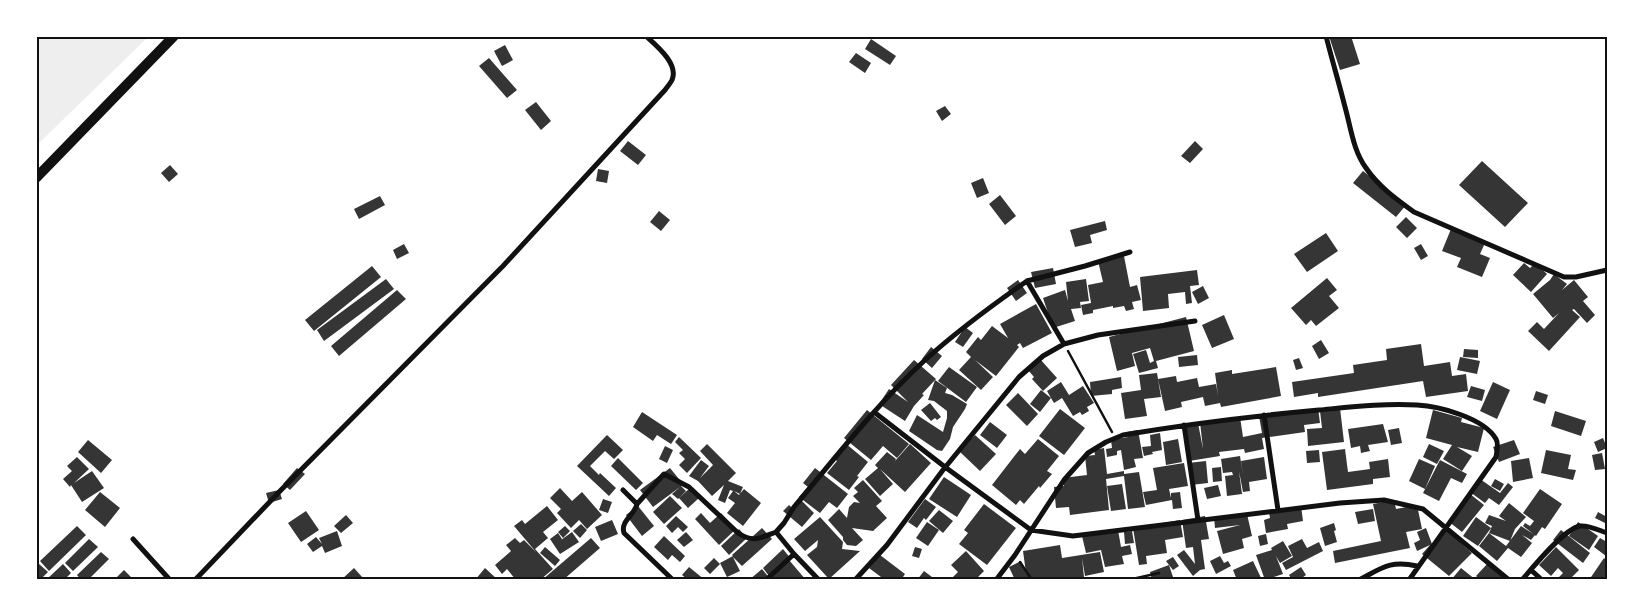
<svg xmlns="http://www.w3.org/2000/svg" width="1643" height="616" font-family="'Source Sans 3',sans-serif">
<style>
.green{fill:#eee}
.building{fill:#353535}
.lines{fill:none;stroke-linecap:round;stroke-linejoin:round}
.path{stroke:#111;stroke-width:2.5}
.minor{stroke:#111;stroke-width:5}
.primary{stroke:#111;stroke-width:10}
.neatline{fill:none;stroke:#111;stroke-width:2}
</style>
<rect width="100%" height="100%" fill="#fff"/>
<path class="green" d="M36 36H149L36 146Z"/>
<path class="building" d="M1329 36H1351L1360 64 1340 70Z
M871 39 896 56 890 65 865 49Z
M505 45 513 60 502 66 494 51Z
M856 53 871 63 865 73 849 62Z
M489 58 517 90 507 98 479 66Z
M536 102 551 121 541 130 525 110Z
M945 106 951 114 942 121 936 111Z
M628 141 646 155 638 165 620 151Z
M1195 141 1203 149 1190 163 1181 156Z
M1482 161 1528 203 1505 227 1459 185Z
M170 165 178 174 169 182 161 173Z
M598 169 609 171 607 183 596 181Z
M1363 171 1406 205 1396 217 1353 183Z
M983 178 989 193 977 198 971 183Z
M1000 195 1016 216 1005 225 989 204Z
M380 196 385 205 359 219 354 209Z
M659 211 670 220 661 231 650 222Z
M1406 217 1417 228 1407 238 1396 227Z
M1105 221 1107 230 1090 235 1092 243 1075 247 1070 230Z
M1451 229 1485 243 1480 254 1490 258 1482 277 1457 267 1461 258 1442 251Z
M1326 233 1338 251 1307 272 1294 254Z
M404 244 409 253 397 259 393 250Z
M1421 244 1428 256 1421 260 1414 248Z
M1124 256 1130 287 1137 285 1141 300 1132 302 1134 309 1126 311 1124 306 1113 308V306L1093 310V313L1083 315 1081 305 1091 303 1088 285 1103 282 1098 261Z
M1524 263 1530 268 1535 263 1547 274 1531 292 1513 275Z
M372 266 381 277 314 331 305 320Z
M1053 268 1056 284 1035 288 1031 272Z
M1197 270 1199 285 1190 286 1192 303 1186 304 1185 292 1168 294 1169 308 1143 311 1140 277Z
M1554 274 1567 284 1562 290 1574 280 1588 297 1583 301 1595 315 1587 323 1574 309 1572 310 1580 317 1549 351 1528 331 1537 322 1544 329 1559 313 1553 318 1533 294 1550 280Z
M1327 278 1337 290 1329 296 1339 308 1316 326 1311 320 1306 325 1291 308Z
M386 279 394 289 324 341 317 330Z
M1086 279 1089 301 1080 302 1081 308 1071 309 1075 321 1053 328 1043 298 1065 290 1068 301 1066 282Z
M1018 280 1027 293 1016 301 1007 288Z
M1203 286 1209 298 1198 304 1192 292Z
M397 290 406 299 339 356 331 346Z
M1036 304 1052 333 1023 348 1020 343 1017 345 1019 347 996 376 975 360 993 377 981 390 959 370 971 357 966 352 978 337 981 340 992 326 1008 338 1000 324Z
M1224 315 1234 339 1212 348 1202 325Z
M1186 317 1194 351 1156 361 1158 368 1139 373 1133 354 1146 350 1150 363 1154 361 1150 348 1132 353 1135 366 1117 371 1109 337Z
M965 327 973 333 963 347 955 342Z
M1321 340 1329 353 1319 359 1312 346Z
M1421 344 1424 366 1450 362 1452 376 1466 374 1468 391 1426 397 1423 381 1318 397V393L1294 397 1292 382 1354 373 1353 365 1387 360 1386 349Z
M931 347 942 356 932 368 922 359Z
M1464 349 1478 350V358L1463 357Z
M1197 355 1198 365 1179 367 1178 357Z
M1460 357 1480 361 1477 374 1457 370Z
M1299 358 1303 368 1296 370 1293 360Z
M1040 359 1057 378 1043 391 1032 379 1034 377 1028 370Z
M914 360 936 379 922 394 924 395 914 406 905 421 879 404 889 389 908 402 891 385Z
M949 367 977 387 966 402 938 381Z
M1276 367 1281 396 1221 407 1220 403 1205 406 1203 397 1181 402 1182 407 1165 411 1158 379 1176 376 1177 382 1197 378 1199 387 1216 384 1218 395 1215 373 1232 370V374Z
M1157 373 1161 397 1144 399 1147 416 1125 419 1121 393 1141 390 1139 375Z
M1121 377 1122 388 1112 390V394L1091 396 1090 382Z
M935 380 947 388 945 393 952 395 967 404 965 409 953 427 950 439 942 451 937 450 909 431 917 415 943 432 947 418V411L934 401 928 400Z
M1061 382 1069 395 1083 386 1094 403 1087 407 1089 411 1082 415 1080 412 1073 416 1062 398 1054 403 1051 398 1040 412 1030 404 1041 390 1051 398 1047 391Z
M1493 382 1510 390 1497 419 1480 411Z
M1471 386 1485 390 1482 401 1467 397Z
M1536 391 1548 395 1545 404 1533 400Z
M1018 393 1038 414 1027 426 1006 405Z
M930 403 941 417 937 420 935 418 931 421 921 410Z
M1318 408 1320 423 1304 425 1305 432 1262 438 1264 449 1245 453 1244 449 1219 452 1220 456 1189 461 1182 425 1198 423 1203 449 1200 422 1240 417 1243 437 1262 433 1259 416Z
M1340 408 1344 442 1308 446 1307 429 1322 428 1320 411Z
M1060 409 1085 428 1064 455 1039 436Z
M867 410 909 444 897 458 883 446 871 460 844 438Z
M1433 410 1462 418 1461 422 1484 428 1478 452 1457 447 1472 456 1462 471 1443 459 1452 445 1426 438Z
M1555 411 1586 421 1581 436 1551 426Z
M642 412 677 435 671 444 657 435 653 441 633 427Z
M990 422 1007 435 997 448 980 435Z
M1383 424 1388 442 1368 445 1370 451 1361 453 1360 446 1351 448 1348 429Z
M1399 428 1402 443 1391 445 1388 430Z
M1138 430 1143 458 1134 459 1136 467 1124 470 1121 450 1117 451V455L1107 457 1106 449 1112 448 1111 440 1128 437 1127 432Z
M1160 433 1162 450 1152 452 1153 454 1144 456 1142 447 1151 446 1150 435Z
M607 435 623 450 614 459 605 451 590 466 599 475 600 473 616 488 609 496 577 466Z
M975 435 996 454 980 471 959 451Z
M679 437 701 458 687 473 679 465 685 459 679 453 683 450 675 442Z
M1603 438 1607 448 1598 452 1594 442Z
M1038 439 1059 456 1047 471 1052 474 1040 488 1039 486 1024 504 1020 500 1016 505 992 485 1020 449 1025 454Z
M1178 439 1182 462 1166 465 1163 442Z
M88 440 112 460 101 473 78 452Z
M1514 440 1520 454 1499 462 1493 447Z
M845 443 868 462 857 476 859 477 849 490 827 473 837 461 833 458Z
M707 444 736 473 728 481 743 487 740 494 734 491 739 495 744 489 761 503 743 526 727 513 735 503 728 498 733 491 730 490 725 503 718 500 724 485 712 496 698 481 689 476 701 460 709 466 700 478 713 465 700 451Z
M910 444 931 463 905 492 880 469 893 484 880 496 865 479 878 468 875 465 887 452 896 459 895 461Z
M1429 444 1444 451 1437 464 1423 457Z
M665 446 673 450 667 463 659 459Z
M1104 448 1107 474 1124 471V474L1139 472 1145 507 1128 509 1124 476 1106 479 1109 510 1070 515 1069 507 1056 508 1054 487 1064 486 1063 478 1087 475 1085 456 1095 455 1094 450Z
M1345 449 1348 472 1370 469 1369 462 1388 459 1390 477 1373 479V484L1327 490 1322 452Z
M1319 450 1320 462 1307 463 1306 451Z
M1546 450 1571 455 1568 469 1576 470 1573 480 1541 473Z
M1602 453 1605 469 1595 470 1592 455Z
M1240 456 1243 475 1241 461 1264 457 1267 479 1249 482 1250 491 1243 492 1239 471 1242 494 1227 496 1225 476 1233 475 1232 472 1223 473 1221 459Z
M77 457 89 469 74 483 92 471 104 488 82 502 71 485 70 487 63 479 72 471 67 466Z
M618 458 643 483 636 490 611 466Z
M1529 458 1533 478 1513 482 1511 461Z
M1419 459 1435 466 1425 489 1409 481Z
M1440 460 1467 474 1462 483 1451 478 1439 501 1423 493Z
M1206 461 1208 483 1191 485 1188 463Z
M1184 463 1188 486 1169 489 1171 498V493L1180 492 1182 508 1173 509 1172 500 1146 505 1143 492 1157 490 1153 468Z
M1221 467 1222 481 1213 482 1212 468Z
M297 468 305 474 290 490 283 484Z
M670 468 683 484 681 486 686 491 678 499 672 494 680 487 653 507 640 490Z
M815 468 848 494 837 508 829 502 820 513 799 497 808 487 803 483Z
M944 477 971 495 957 517 929 499Z
M1480 479 1500 493 1508 483 1513 487 1499 505 1489 498 1485 503 1470 492Z
M1495 479 1504 484 1500 491 1491 486Z
M863 480 882 501 876 506 887 518 873 531 852 528 863 540 856 546 847 545 843 540V537L828 520 839 509 847 518 849 507 854 502 860 503 853 496 858 492 854 488Z
M1122 484 1126 509 1111 511 1107 486Z
M1218 485 1221 496 1207 499 1204 488Z
M560 488 572 501 582 492 602 515 587 529 579 520 571 528 557 513 561 509 550 498Z
M690 488 699 498 688 508 679 498Z
M1540 489 1562 504 1545 529 1542 527 1536 536 1523 526 1525 523 1530 526 1534 521 1523 513Z
M279 490 282 499 269 503 266 493Z
M100 492 120 508 105 527 85 510Z
M1470 494 1484 505 1462 532 1448 521Z
M670 496 682 508 664 524 653 512Z
M603 499 612 502 608 513 599 510Z
M925 499 936 507 926 520 924 518 917 528 908 522Z
M801 500 814 513 802 527 783 511 789 505 793 509Z
M1394 500 1396 509 1417 505 1422 529 1406 532 1410 548 1335 563 1333 551 1381 541 1373 504Z
M1509 503 1526 517 1515 529 1510 541 1489 533 1492 526 1485 523 1489 515 1506 521 1499 516Z
M984 504 1016 528 987 565 959 544 968 533 964 530Z
M547 506 558 520 543 532 548 538 535 549 553 569 540 580H516L507 569 502 574 495 565 511 551 506 545 515 538 520 543 524 540 536 552 514 526 522 520 525 524Z
M638 506 654 526 642 536 626 515Z
M1301 506 1303 521 1287 524 1288 529 1266 533 1264 520 1270 518 1269 512Z
M1373 509 1375 521 1358 524 1355 512Z
M939 510 953 521 943 533 929 521Z
M306 511 319 530 301 542 288 523Z
M1598 512 1607 517V524L1595 518Z
M701 513 710 523 721 513 736 529 719 545 695 519Z
M1247 514 1252 536 1242 539 1244 548 1223 554 1217 531 1240 525 1215 528 1214 517Z
M346 515 353 523 341 533 334 526Z
M676 516 688 527 683 532 678 527 672 533 666 526Z
M1205 516 1209 539 1201 540 1205 569 1200 570 1193 576 1177 555 1184 550 1195 564 1193 547 1186 548 1182 520Z
M820 517 843 542 842 549 860 551 829 579 807 555 817 547 818 540 805 551 794 539Z
M1476 517 1491 528 1478 546 1463 536Z
M612 520 618 534 601 541 595 527Z
M1180 520 1183 537 1165 540 1167 553 1146 556 1147 564 1139 565 1133 528Z
M927 522 939 530 928 546 916 538Z
M1578 522 1598 536 1589 550 1569 536Z
M1334 523 1336 530 1334 531 1337 542 1325 546 1320 528Z
M581 524 587 530 580 538 573 531Z
M77 526 86 535 49 571 40 561Z
M565 526 570 531 563 538 558 532Z
M1521 526 1535 535 1531 540 1522 535 1532 543 1521 557 1508 548 1497 561 1479 546 1489 533 1506 546Z
M762 528 772 539 742 566 733 557 740 571 727 577 720 563 733 556 732 555Z
M1426 528 1432 544 1445 529 1472 553 1449 576 1422 554 1430 545 1417 551 1414 543 1420 540 1417 532Z
M739 529 747 538 729 555 721 546Z
M1118 530 1121 547 1130 545 1132 554 1122 556 1124 564 1105 567 1101 550 1086 553 1082 536Z
M1561 530 1590 553 1583 563 1553 540Z
M337 531 342 546 325 553 322 546 313 552 307 544 316 537 322 544 319 538Z
M1132 531 1134 543 1125 544 1124 532Z
M572 532 579 542 560 554 550 539 558 533 562 539 561 540Z
M686 532 693 540 684 547 677 540Z
M1266 534 1268 544 1260 546 1258 536Z
M664 536 685 556 680 562 672 555 668 560 654 547Z
M591 538 600 548 563 580H542Z
M1600 538 1607 542 1606 556 1594 547Z
M89 539 98 547 73 571 65 563Z
M1302 539 1307 548 1319 542 1323 551 1286 570 1282 563 1293 557 1288 546Z
M1283 541 1292 556 1280 563 1276 556 1283 574 1265 580 1256 555 1272 550 1271 548Z
M1060 545 1062 558 1100 552 1104 572 1085 576 1082 558 1084 577 1067 580H1015L1009 567 1021 561 1026 573 1023 551Z
M545 547 560 560 555 566 540 553Z
M915 547 922 549 919 558 912 556Z
M1556 547 1579 570 1569 580H1560L1558 578 1563 573 1558 568 1551 576 1539 565Z
M783 549 791 559 789 560 806 580H772L763 568Z
M966 551 984 571 975 580H950L958 572 951 565Z
M101 552 109 559 88 580H81L77 575Z
M880 555 905 574 901 580H885L869 568Z
M1220 556 1224 563 1228 561 1231 566 1216 574 1210 561Z
M1173 557 1179 566 1173 570 1169 565 1174 580H1152L1150 572 1169 565 1166 561Z
M714 558 720 564 710 574 704 568Z
M1604 558 1607 561V580H1589Z
M1253 561 1262 580H1237L1233 570Z
M38 563 48 572 40 580H36V565Z
M1488 563 1505 578 1503 580H1480L1476 576Z
M63 564 71 573 64 580H46Z
M689 567 705 580H688L682 575Z
M1301 567 1306 575 1299 580H1292L1289 575Z
M354 568 363 578 362 580H341Z
M485 568 498 580H475Z
M1461 568 1476 580H1451Z
M762 569 771 580H749Z
M124 570 134 580 116 578Z
M924 571 936 580H917Z"/>
<g class="lines">
<path class="path" d="M1068 351 1112 432
M1020 562 1032 580
M1128 580 1159 573"/>
<path class="minor" d="M1326 36C1332 60 1339 83 1345 107 1351 128 1353 150 1366 168 1378 186 1396 199 1414 212L1564 277H1576L1607 270
M1064 344 1027 281 1085 266 1130 252
M874 412 945 467 1031 530 1073 536 1340 503 1384 500 1423 509 1509 580
M1264 415 1278 510
M1184 425 1198 520
M623 490 637 504C635 515 620 521 624 533L673 580
M637 504 664 474 689 487 738 533C753 543 760 538 776 532
M133 539 170 580
M1531 570 1542 580
M195 580 282 489 503 266 665 90C667 87 670 84 672 80 679 64 657 46 646 36
M766 580 794 554
M819 580 794 554 776 532 784 523 794 507C836 457 876 405 924 361 956 332 991 306 1027 281
M855 580 887 545 943 470 1019 377 1043 356 1064 344 1098 335 1195 321
M996 580 1015 555 1064 480 1088 453 1106 442 1123 435C1188 424 1253 416 1319 410 1351 407 1385 403 1417 405 1439 406 1484 418 1496 439 1499 444 1497 451 1496 457L1409 580
M1359 580C1382 568 1390 560 1417 566
M1522 580C1533 567 1565 528 1580 526 1589 525 1598 530 1607 533"/>
<path class="primary" d="M36 178 174 36"/>
</g>
<rect width="1643" height="616" fill="none" stroke="#ffffff" stroke-width="75"/>
<rect x="38" y="38" width="1568" height="540" class="neatline"/>
</svg>
